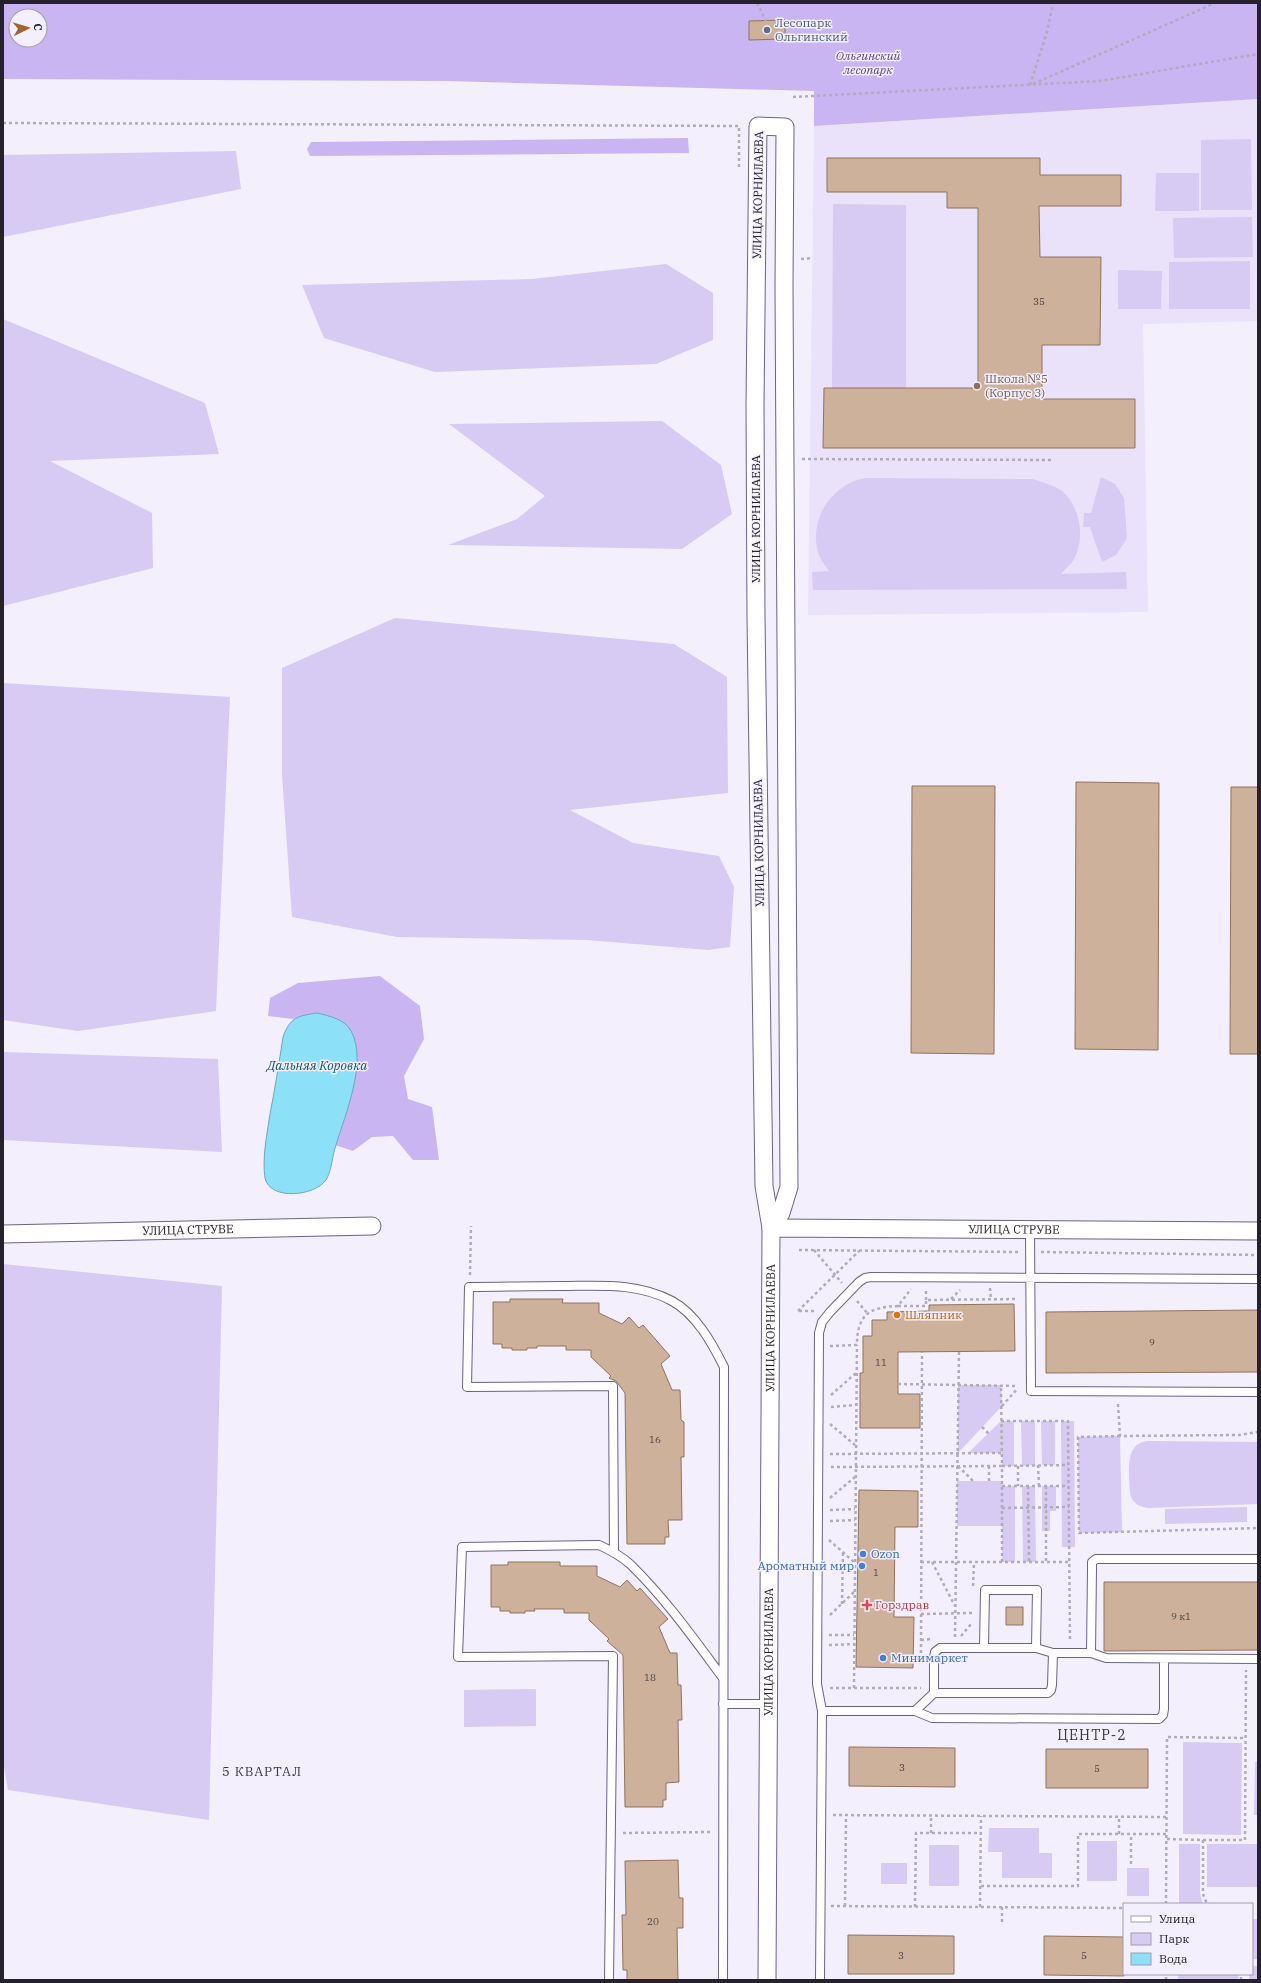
<svg xmlns="http://www.w3.org/2000/svg" width="1261" height="1983" font-family="'IBM Plex Serif',serif">
<style>
.built{fill:#e9e2fa}
.green{fill:#d7caf3}
.forest{fill:#c8b5f2;fill-rule:evenodd}
.water{fill:#8ce1f8;stroke:#6da7bb}
.building{fill:#cdb19a;stroke:#8e745e}
.lines{fill:none;stroke-linecap:round;stroke-linejoin:round}
.service-casing{stroke:#6c6380;stroke-width:10}
.minor-casing{stroke:#6c6380;stroke-width:19}
.path{stroke:#b0acb9;stroke-width:2.5;stroke-dasharray:3 3;stroke-linecap:butt}
.service{stroke:#fff;stroke-width:8}
.minor{stroke:#fff;stroke-width:17}
.service-dot{fill:#5c6f8a;stroke:#f3effd;stroke-width:1.5}
.education-dot{fill:#8d6e63;stroke:#f3effd;stroke-width:1.5}
.food-dot{fill:#e8710a;stroke:#f3effd;stroke-width:1.5}
.shop-dot{fill:#3f7fe0;stroke:#f3effd;stroke-width:1.5}
.health-dot{fill:#e0444e;stroke:#f3effd;stroke-width:1.5}
.labels{text-anchor:middle;stroke-width:3;stroke-linejoin:round;paint-order:stroke}
.number-label{font-size:10px;fill:#4f4548}
.service-label{font-size:12px;fill:#4e5e75;stroke:#f3effd;text-anchor:start}
.park-label{font-size:12px;font-style:italic;fill:#5d428b;stroke:#f3effd}
.street-label{font-size:12px;fill:#25212d;stroke:#f3effd}
.education-label{font-size:12px;fill:#785e54;stroke:#f3effd;text-anchor:start}
.food-label{font-size:12px;fill:#c56008;stroke:#f3effd;text-anchor:start}
.shop-label{font-size:12px;fill:#366cbe;stroke:#f3effd;text-anchor:start}
.health-label{font-size:12px;fill:#be3a42;stroke:#f3effd;text-anchor:start}
.water-label{font-size:13px;font-style:italic;fill:#0d5766;stroke:#f3effd}
.neighbourhood-label{font-size:13px;letter-spacing:1px;fill:#3c344e;stroke:#f3effd}
.quarter-label{font-size:14px;letter-spacing:1px;fill:#3c344e;stroke:#f3effd}
</style>
<rect width="100%" height="100%" fill="#f3effd"/>
<path class="built" d="M1258 99V321L1143 324 1148 612 808 615 814 126Z"/>
<path class="green" d="M1251 139 1252 210H1201V140Z
M236 151 241 189 3 237V155Z
M1156 173H1199V211H1155Z
M833 204 906 205V388H832Z
M1252 217 1253 257 1174 258 1173 218Z
M1250 261V309H1169V262Z
M666 264 713 293V340L656 364 435 372 324 338 302 285 532 279Z
M1118 270 1162 271 1161 309H1118Z
M3 319 205 403 219 454 50 461 152 513 153 568 3 606Z
M662 421 721 465 732 514 682 549 448 545 517 519 545 496 449 424Z
M1101 477 1115 484 1124 498 1127 538 1116 555 1102 562 1090 527H1083L1084 513H1091Z
M865 478 1033 479C1042 482 1053 485 1062 491 1080 506 1085 537 1075 557 1072 564 1065 569 1061 574L1126 572 1127 589 813 590 812 572 829 571C825 565 820 559 818 552 811 527 823 499 845 486 850 482 858 480 865 478Z
M395 618 674 644 727 677 728 793 570 810 633 843 719 856 734 887 730 947 708 950 587 940 397 937 292 917 282 775V668Z
M3 683 230 697 216 1011 78 1031 3 1020Z
M3 1052 218 1059 222 1152 3 1140Z
M3 1264 222 1286 209 1820 8 1790 3 1761Z
M958 1385H1001L1002 1406 958 1453Z
M1001 1421H1014V1466H1002V1453H968Z
M1021 1421H1035V1465L1022 1466Z
M1041 1421H1055V1465H1042Z
M1061 1421H1074L1075 1547H1062Z
M1120 1436 1122 1532 1079 1533 1078 1437Z
M1148 1441 1258 1442V1504L1148 1508C1141 1507 1136 1505 1132 1499 1129 1493 1130 1484 1129 1477 1129 1462 1128 1443 1148 1441Z
M957 1481H1002V1486H1015V1562H1002V1526H957Z
M1022 1486H1035L1036 1562H1023Z
M1042 1486H1056V1511H1050V1531H1042Z
M1247 1507V1522L1165 1524V1509Z
M536 1689V1726L464 1727V1690Z
M1183 1742 1242 1743 1241 1835 1183 1834Z
M1255 1762H1258V1815H1254Z
M989 1828H1039V1853H1052V1878H1002V1852H988Z
M1087 1841H1117V1881H1087Z
M1179 1844H1200V1894L1203 1904H1179Z
M1207 1844H1258V1887H1207Z
M929 1845H959V1886H929Z
M881 1863H907V1884H881Z
M1127 1868H1149V1896H1127Z
M1252 1919H1258V1959H1252Z
M1252 1966H1258V1980H1249V1974H1252Z
M1178 1974H1239L1238 1980H1178Z"/>
<path class="forest" d="M3 3H1258V99L814 126V91L447 81 3 79ZM16 16H40V40H16Z
M688 138 689 153 310 156 307 149 311 142Z
M380 976 420 1006 424 1039 404 1076 408 1099 432 1107 439 1160H413L393 1136 372 1137 353 1151 335 1145 346 1115 357 1051 352 1032 339 1020 317 1013 293 1019 268 1016 270 998 298 983Z"/>
<path class="water" d="M317 1013C329 1016 345 1019 351 1031 368 1061 345 1115 336 1145 332 1156 332 1170 326 1180 315 1196 270 1201 265 1178 262 1158 267 1134 270 1114 275 1089 279 1063 283 1037 290 1017 298 1016 317 1013Z"/>
<path class="building" d="M785 20V39L749 40V21Z
M827 158H1040V175H1121V206H1039L1040 257H1101L1100 345H1042V399H1135V448H823L824 388H978V208H947V192H827Z
M1076 782 1159 783 1158 1050 1075 1049Z
M912 786H995L994 1054 911 1053Z
M1231 787H1258V1054H1230Z
M510 1299H563L562 1303H599V1313L622 1324 629 1317 639 1328 643 1325 670 1356 661 1364 672 1390H680L681 1420 684 1422V1457H681L682 1520H668L669 1537H665V1544H627L625 1393 616 1381 609 1378 611 1376 591 1357V1350H566V1346H537V1348H527V1350H512V1348H502V1344H493V1302H510Z
M1014 1304 1015 1351 898 1352V1394H920V1428H860V1373H863V1336H872V1320H887V1312L929 1311V1305Z
M1258 1310V1372L1046 1373V1312Z
M859 1490 918 1491V1527H895L894 1617H914L913 1668 856 1667Z
M508 1562H560V1566H597V1576L620 1587 627 1580 637 1591 640 1588 668 1619 659 1627 670 1653H677L678 1685H681L682 1720H678L679 1782 666 1783V1800H663V1807H625L623 1655 607 1641 609 1639 589 1620V1613H564V1609H534L535 1611H525V1613H510V1611H500V1607H491V1565H508Z
M1104 1582H1258V1650L1104 1651Z
M1006 1607H1023V1625H1006Z
M849 1747 955 1748V1787L849 1786Z
M1046 1749H1148V1788H1046Z
M678 1860 679 1898H683V1928H677L678 1980H627V1970H623L622 1915H626L625 1861Z
M848 1935 954 1936V1974H848Z
M1044 1936 1124 1937V1976L1044 1975Z"/>
<g class="lines">
<g class="service-casing">
<path id="service" d="M1030 1230 1031 1391 1258 1392
M614 1553 613 1386 467 1387 469 1287C500 1287 530 1286 561 1286 599 1286 637 1282 672 1301 696 1314 712 1343 724 1367L723 1980
M984 1648 985 1590H1037L1036 1648
M1091 1653 1092 1569V1562L1096 1559H1258
M934 1693V1657L935 1652 940 1648H1036L1053 1653
M723 1704H768
M822 1711H915L934 1693H1048L1051 1690 1052 1685 1053 1653H1091L1106 1658 1258 1659
M915 1711 932 1718 1159 1719 1163 1715 1164 1709V1659
M609 1980 613 1656 458 1657 462 1547 599 1545C610 1550 621 1556 630 1564 665 1598 694 1639 723 1678
M820 1980 822 1711 817 1684 819 1333 822 1322 830 1312 859 1282 865 1278 871 1277 1258 1279"/>
</g>
<g class="minor-casing">
<g id="minor">
<path d="M758 126 785 127 784 287 789 1187 781 1213 771 1228 764 1186 756 617 755 405Z"/>
<path id="s1" d="M3 1234 372 1226"/>
<path id="s2" d="M767 1980 771 1228 1258 1231"/>
</g>
</g>
<path class="path" d="M757 3 766 21
M1033 84 1215 3
M1030 85 1047 32 1053 3
M793 97 1100 81 1258 54
M3 123 739 126V168
M801 259 813 258
M802 459 1054 460
M799 1250 1018 1252
M814 1250 842 1283
M1041 1252 1258 1255
M470 1275 471 1226
M990 1288 991 1299
M951 1299 960 1290
M926 1300V1288
M857 1301 868 1314
M898 1306H926V1300L1018 1299
M798 1311 859 1251
M799 1311H816
M830 1346 857 1345C857 1315 869 1307 898 1306L911 1289
M898 1384 1018 1386
M831 1395 856 1373
M1118 1404 1120 1436 1239 1435 1258 1432
M1002 1406 1018 1388
M831 1407 856 1405
M1001 1421H1068L1070 1642
M830 1424 855 1445
M982 1427 989 1434
M1120 1436 1078 1437 1079 1533 1258 1528
M830 1454 1002 1453
M1038 1465 1039 1486
M958 1466 973 1481
M989 1466V1481
M1018 1466V1486
M831 1467 1002 1466 1001 1385
M1002 1486H1068
M1028 1486 1029 1562
M1046 1486V1562
M830 1498 855 1477
M1002 1508 1069 1507
M830 1510 855 1509
M830 1521 855 1520
M829 1540 854 1562
M921 1562H1069
M932 1562 955 1606
M1002 1562V1466L1068 1465
M973 1586 974 1562
M842 1604 843 1551
M921 1614 972 1613
M830 1615 854 1592
M829 1635H854
M961 1636 972 1623
M955 1637 959 1352
M921 1640 931 1639
M829 1645 854 1644
M921 1653 922 1352
M830 1688H921
M854 1688 857 1345
M833 1815 1167 1817
M623 1833 712 1832
M931 1833V1815
M1119 1834V1816
M1167 1839 1203 1840V1894L1207 1904
M1203 1840H1245L1246 1670
M1131 1864V1834
M981 1886H1078V1834H1167
M1166 1904 1167 1737 1245 1738
M831 1906 1124 1908
M845 1906 846 1815
M915 1907 916 1833H981
M980 1907 981 1816
M1002 1907V1924
M1166 1980V1974
M1241 1980V1974"/>
<use href="#service" class="service"/>
<use href="#minor" class="minor"/>
</g>
<circle class="service-dot" cx="767" cy="30" r="4"/>
<circle class="education-dot" cx="977" cy="386" r="4"/>
<circle class="food-dot" cx="897" cy="1315" r="4"/>
<g class="shop-dot">
<circle cx="863" cy="1554" r="4"/>
<circle cx="862" cy="1566" r="4"/>
<circle cx="883" cy="1658" r="4"/>
</g>
<path class="health-dot" d="M865 1599h4v4h4v4h-4v4h-4v-4h-4v-4h4z"/>
<g class="labels">
<g class="number-label">
<text x="1039" y="305">35</text>
<text x="1152" y="1346">9</text>
<text x="881" y="1366">11</text>
<text x="655" y="1443">16</text>
<text x="876" y="1576">1</text>
<text x="1181" y="1620">9 к1</text>
<text x="650" y="1681">18</text>
<text x="902" y="1771">3</text>
<text x="1097" y="1772">5</text>
<text x="653" y="1925">20</text>
<text x="901" y="1959">3</text>
<text x="1084" y="1959">5</text>
</g>
<g class="service-label">
<text x="775" y="27">Лесопарк<tspan x="775" dy="14">Ольгинский</tspan></text>
</g>
<g class="park-label">
<text x="868" y="60">Ольгинский<tspan x="868" dy="14">лесопарк</tspan></text>
</g>
<g class="street-label">
<text transform="translate(758 195) rotate(-89)" y="4">УЛИЦА КОРНИЛАЕВА</text>
<text transform="translate(756 519) rotate(-90)" y="4">УЛИЦА КОРНИЛАЕВА</text>
<text transform="translate(759 843) rotate(-91)" y="4">УЛИЦА КОРНИЛАЕВА</text>
<text dy="4" stroke="none"><textPath href="#s1" startOffset="185">УЛИЦА СТРУВЕ</textPath></text>
<text dy="4" stroke="none"><textPath href="#s2" startOffset="995">УЛИЦА СТРУВЕ</textPath></text>
<text dy="4" stroke="none"><textPath href="#s2" startOffset="652">УЛИЦА КОРНИЛАЕВА</textPath></text>
<text dy="4" stroke="none"><textPath href="#s2" startOffset="328">УЛИЦА КОРНИЛАЕВА</textPath></text>
</g>
<g class="education-label">
<text x="985" y="383">Школа №5<tspan x="985" dy="14">(Корпус 3)</tspan></text>
</g>
<g class="food-label">
<text x="905" y="1319">Шляпник</text>
</g>
<g class="shop-label">
<text x="871" y="1558">Ozon</text>
<text x="854" y="1570" text-anchor="end">Ароматный мир</text>
<text x="891" y="1662">Минимаркет</text>
</g>
<g class="health-label">
<text x="875" y="1609">Горздрав</text>
</g>
<g class="water-label">
<text x="317" y="1070">Дальняя Коровка</text>
</g>
<g class="neighbourhood-label">
<text x="262" y="1776">5 КВАРТАЛ</text>
</g>
<g class="quarter-label">
<text x="1092" y="1740">ЦЕНТР-2</text>
</g>
</g>
<rect width="1261" height="1983" fill="none" stroke="#25212d" stroke-width="8"/>
<rect x="1123" y="1903" width="130" height="72" fill="#f3effd" stroke="#a19daa"/>
<rect x="1131" y="1916" width="20" height="6" fill="#ffffff" stroke="#a19daa"/>
<text x="1159" y="1923" font-size="12" fill="#25212d">Улица</text>
<rect x="1131" y="1933" width="20" height="12" fill="#d7caf3" stroke="#a19daa"/>
<text x="1159" y="1943" font-size="12" fill="#25212d">Парк</text>
<rect x="1131" y="1953" width="20" height="12" fill="#8ce1f8" stroke="#a19daa"/>
<text x="1159" y="1963" font-size="12" fill="#25212d">Вода</text>
<g transform="translate(28 28) rotate(85)"><circle r="19" fill="#f3effd" stroke="#a19daa"/>
<path d="M0-3L7 15L0 10L-7 15Z" fill="#a5622f"/>
<text y="-6" font-size="11" font-weight="bold" text-anchor="middle" fill="#25212d">С</text>
</g>
</svg>
